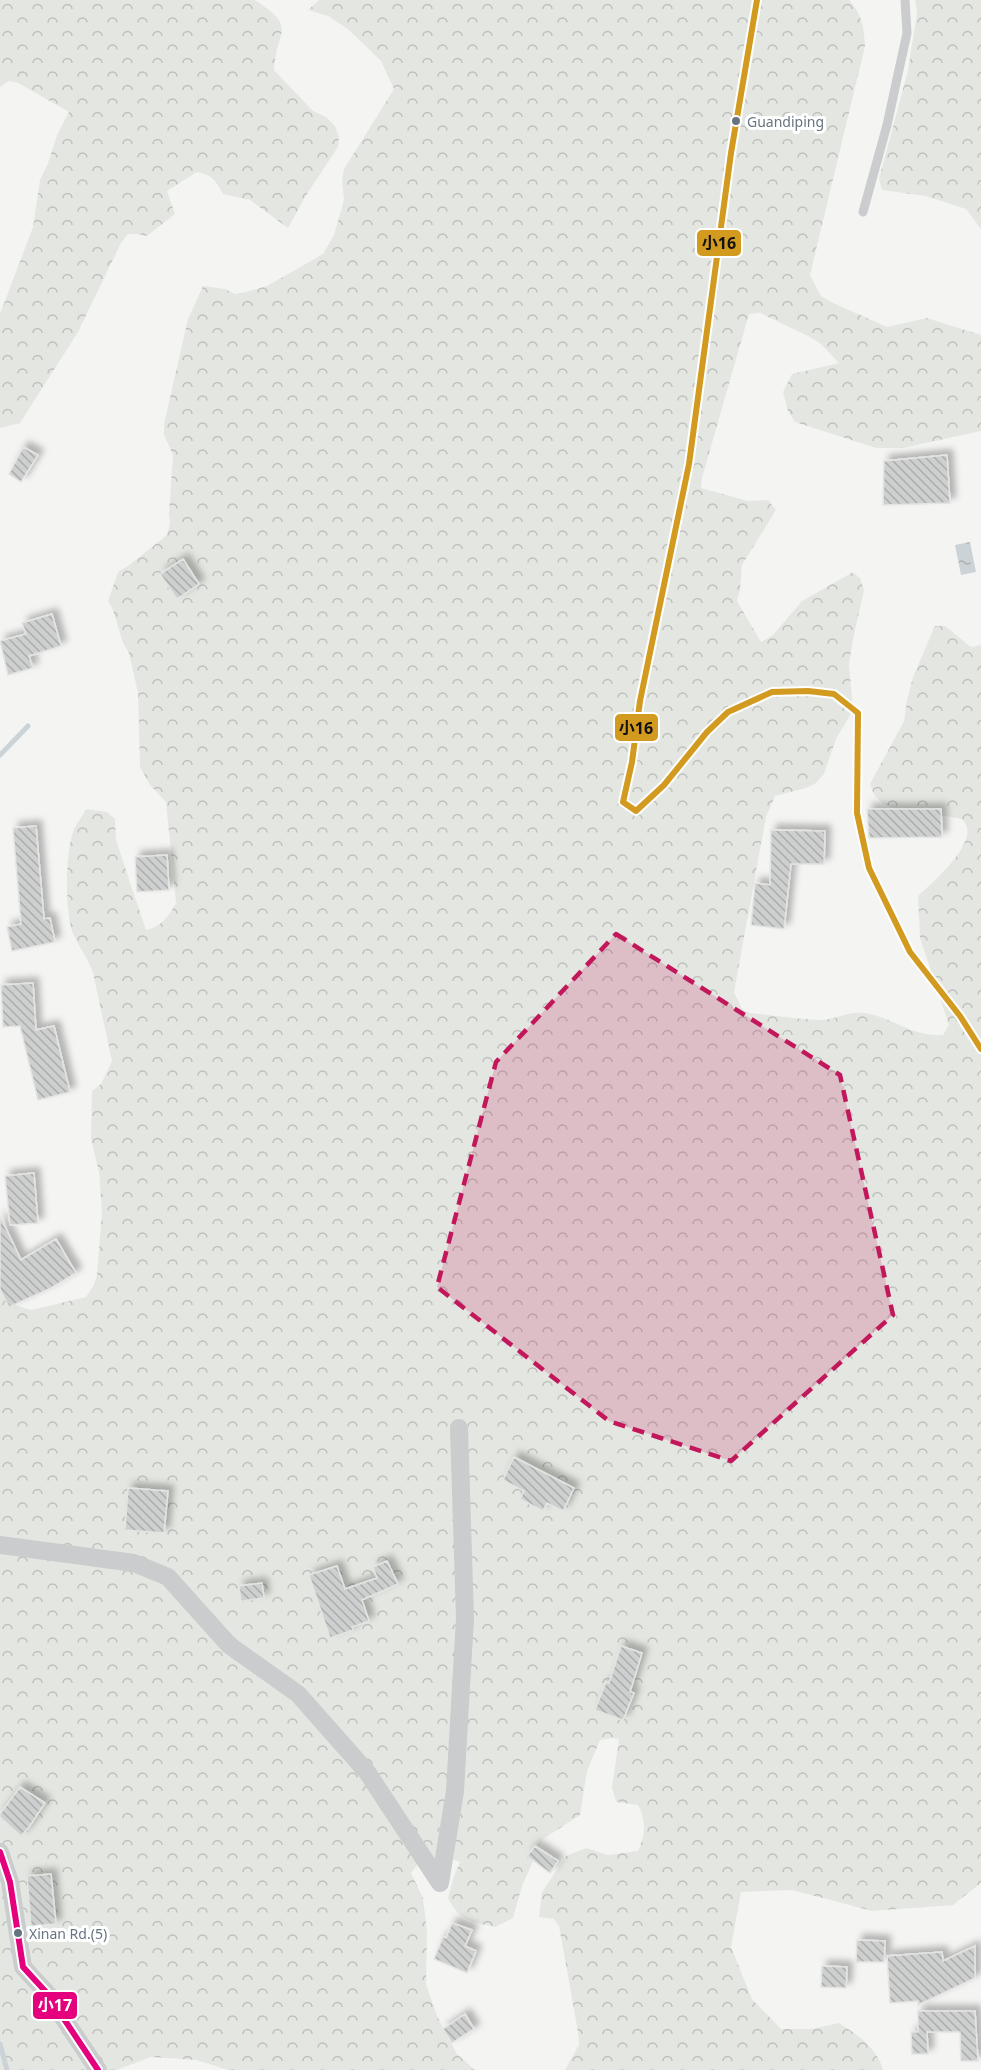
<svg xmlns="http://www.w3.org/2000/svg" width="981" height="2070" font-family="'Noto Sans','Noto Sans TC',sans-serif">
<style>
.forest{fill:url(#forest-crowns)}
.water{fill:url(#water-ripples)}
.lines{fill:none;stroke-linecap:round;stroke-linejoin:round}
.stream{stroke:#ccd3d6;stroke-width:5}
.building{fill:url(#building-back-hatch);stroke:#e4e4e3;stroke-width:1.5;filter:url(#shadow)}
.service{stroke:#cacccd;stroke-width:9}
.minor{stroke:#cacccd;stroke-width:18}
.bus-1-casing{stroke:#fff;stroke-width:10}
.bus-2-casing{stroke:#fff;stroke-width:10}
.bus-1{stroke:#d39a20;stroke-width:6}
.bus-2{stroke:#e5007d;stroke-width:6}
.marked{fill:#c2185b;fill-opacity:0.2;stroke:#c2185b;stroke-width:4.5;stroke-dasharray:12 8;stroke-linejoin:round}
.bus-dot{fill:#667482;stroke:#fff;stroke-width:2}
.labels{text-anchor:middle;stroke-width:6;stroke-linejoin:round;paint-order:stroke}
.bus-label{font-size:14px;fill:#667482;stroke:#fff;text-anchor:start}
.line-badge{stroke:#fff;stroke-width:2}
.badge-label{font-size:16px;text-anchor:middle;font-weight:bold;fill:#fff}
.pale-badge-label{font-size:16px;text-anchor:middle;font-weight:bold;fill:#111}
</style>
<defs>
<pattern id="forest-crowns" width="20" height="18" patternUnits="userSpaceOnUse" patternTransform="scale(1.5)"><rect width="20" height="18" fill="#e4e7e1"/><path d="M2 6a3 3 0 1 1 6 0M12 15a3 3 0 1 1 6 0" fill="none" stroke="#bdc0bc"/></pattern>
<pattern id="water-ripples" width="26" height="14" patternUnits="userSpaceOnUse" patternTransform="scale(1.5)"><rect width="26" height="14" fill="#ccd3d6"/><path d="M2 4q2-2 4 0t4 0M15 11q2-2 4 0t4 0" fill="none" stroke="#a9b0b3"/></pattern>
<pattern id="building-back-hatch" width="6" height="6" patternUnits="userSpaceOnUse" patternTransform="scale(1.5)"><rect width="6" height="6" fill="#cecfcf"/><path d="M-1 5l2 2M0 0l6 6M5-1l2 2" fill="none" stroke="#abadad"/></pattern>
<filter id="shadow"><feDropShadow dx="5.5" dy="-5.5" stdDeviation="3" flood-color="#0004"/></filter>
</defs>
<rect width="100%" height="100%" fill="#f4f5f3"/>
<path class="forest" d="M0 0H255C299 29 276 29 274 70L313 111 326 117 335 126 339 137 338 147 305 197 288 228 250 200 223 194C216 181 212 175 197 172L167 191 175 214 147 236 138 234H128L121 243 78 332 20 423 0 428V314L33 227 40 180 48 163 57 135 69 112 18 83 9 81 0 87Z
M319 0H849C862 14 864 27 865 46L810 275 821 296 831 302 887 327 927 318 981 335V431L903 448H876L795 422 788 411 783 392 792 374 839 363 821 344 810 337 760 313 749 314 702 478 701 488 748 501 768 500 776 510 742 565 740 590 737 601 761 642 773 635 802 601 853 572 860 578 864 590 853 639 849 664 853 710 836 739 824 774 816 783 806 788 775 796 766 817 734 992 742 1009 750 1013C773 1015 796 1019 819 1020 835 1020 848 1011 864 1013 893 1017 912 1037 943 1035L949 1025 920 938 918 896C932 883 972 849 967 827 966 824 964 822 962 819L910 810 896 809 883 804 874 795 870 784 904 721 907 700 913 677 935 626H945L971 647 981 645V1883L953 1905 872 1911 792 1890 741 1892 731 1947 752 1999 781 2029H811L839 2023C857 2034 878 2049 883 2070H565L579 2045 578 2032 559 1926 554 1919 539 1917 542 1892 566 1856 586 1848 608 1855 638 1851C645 1836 647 1821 638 1805L616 1802 612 1787 619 1739 611 1738 600 1740 587 1771 580 1815 543 1839 522 1886 513 1918 495 1927C472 1922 459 1921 448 1898L454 1876 460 1862 448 1857 417 1865 411 1873 423 1898 427 1932 426 1984 437 2016 457 2054 475 2070H228L196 2060 151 2057 117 2070H0V1288L12 1304 31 1310 86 1297 94 1285 97 1275 102 1211 99 1172 91 1139 92 1091 101 1084 112 1061 93 973C88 958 78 946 72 931 65 909 65 851 74 829 77 822 83 816 86 809L107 812 115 819 116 840 146 930C161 927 169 916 176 903L166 802 150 785 140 767 138 693 129 653 123 643 113 610 108 601 118 572 128 566 167 535 170 524 169 513 173 455 164 435V424L188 319 203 286 225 289 235 294 246 292 267 286 323 254 334 235 344 200 342 180 344 169 394 89 381 61 348 29 328 16 308 10Z
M915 0H981V229L966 209 926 196 882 190 879 179 908 70 917 13Z"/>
<path class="water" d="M970 542 976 572 961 575 955 545Z"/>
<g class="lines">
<path class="stream" d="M0 755 28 726
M0 2044 7 2070"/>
</g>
<path class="building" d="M23 447 38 455 21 482 9 474Z
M947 455 950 503 883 505 884 461Z
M183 559 199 584 177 599 160 574Z
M52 614 61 646 29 656 33 668 8 675 0 641 26 634 22 623Z
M867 809H941L942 837 869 838Z
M36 826 44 919 50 918 55 942 12 951 7 927 21 924 13 828Z
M771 830 825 831 824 864H791L784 929 751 925 755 883 770 885Z
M167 855 169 890 137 892 135 857Z
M33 983 36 1030 54 1026 70 1092 38 1100 20 1026 3 1027 1 985Z
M34 1173 38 1223 10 1225 5 1176Z
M0 1216 21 1260 56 1239 76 1273 51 1288 9 1307 0 1289Z
M514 1457 574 1488 563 1511 547 1503 543 1511 520 1499 524 1491 503 1480Z
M128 1488 168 1491 164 1533 125 1530Z
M387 1561 398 1584 362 1600 369 1621 352 1627 353 1630 330 1638 309 1575 337 1566 345 1589 377 1578 373 1567Z
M262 1583 264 1598 241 1601 239 1586Z
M621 1646 642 1653 630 1692 634 1693 623 1720 595 1710 606 1682 609 1683Z
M20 1787 45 1803 29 1827 21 1836 0 1817V1814Z
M535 1846 558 1861 550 1873 527 1856Z
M51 1874 56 1924 31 1926 27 1876Z
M452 1923 472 1930 465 1946 476 1951 467 1973 434 1959 443 1937 446 1938Z
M857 1940 885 1941 884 1962H856Z
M975 1946V1978L918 2005V2001L890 2003 887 1956 942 1952 943 1961Z
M822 1966 847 1967 846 1988 821 1987Z
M918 2011H975L978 2061H961L960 2032H927L928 2054H912L911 2032H918Z
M465 2014 474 2029 452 2043 443 2029Z"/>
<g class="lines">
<path class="service" d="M757 0 731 153 689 464 640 701 632 762 623 802 636 811 664 785 707 732 728 712 772 692 808 691 834 694 858 713 857 813 869 868 910 952 960 1016 981 1049
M863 212 887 125 907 33 905 0"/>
<path class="minor" d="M0 1545 134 1563 168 1577 229 1645 298 1694 367 1772 440 1883
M0 1852 10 1882 23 1967 46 1992 98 2070
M440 1883 455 1791 465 1618 459 1428"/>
<g class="bus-1-casing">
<path id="bus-1" d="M757 0 731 153 689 464 640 701 632 762 623 802 636 811 664 785 707 732 728 712 772 692 808 691 834 694 858 713 857 813 869 868 910 952 960 1016 981 1049"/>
</g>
<g class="bus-2-casing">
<path id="bus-2" d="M0 1852 10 1882 23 1967 46 1992 98 2070"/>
</g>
<use href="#bus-1" class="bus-1"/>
<use href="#bus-2" class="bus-2"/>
</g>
<path class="marked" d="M616 934 840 1075 893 1315 731 1461 609 1421 437 1287 496 1062Z"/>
<g class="bus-dot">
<circle cx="736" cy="121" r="5"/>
<circle cx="18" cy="1933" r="5"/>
</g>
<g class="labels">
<g class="bus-label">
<text x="747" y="127">Guandiping</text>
<text x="29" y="1939">Xinan Rd.(5)</text>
</g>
</g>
<g class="line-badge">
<rect x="696" y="229" width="46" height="28" rx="6" fill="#d39a20"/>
<rect x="614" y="713" width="45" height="29" rx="6" fill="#d39a20"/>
<rect x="32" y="1991" width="46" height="29" rx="6" fill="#e5007d"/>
</g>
<g class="badge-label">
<text x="55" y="2011">小17</text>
</g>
<g class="pale-badge-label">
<text x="719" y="249">小16</text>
<text x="636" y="734">小16</text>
</g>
</svg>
